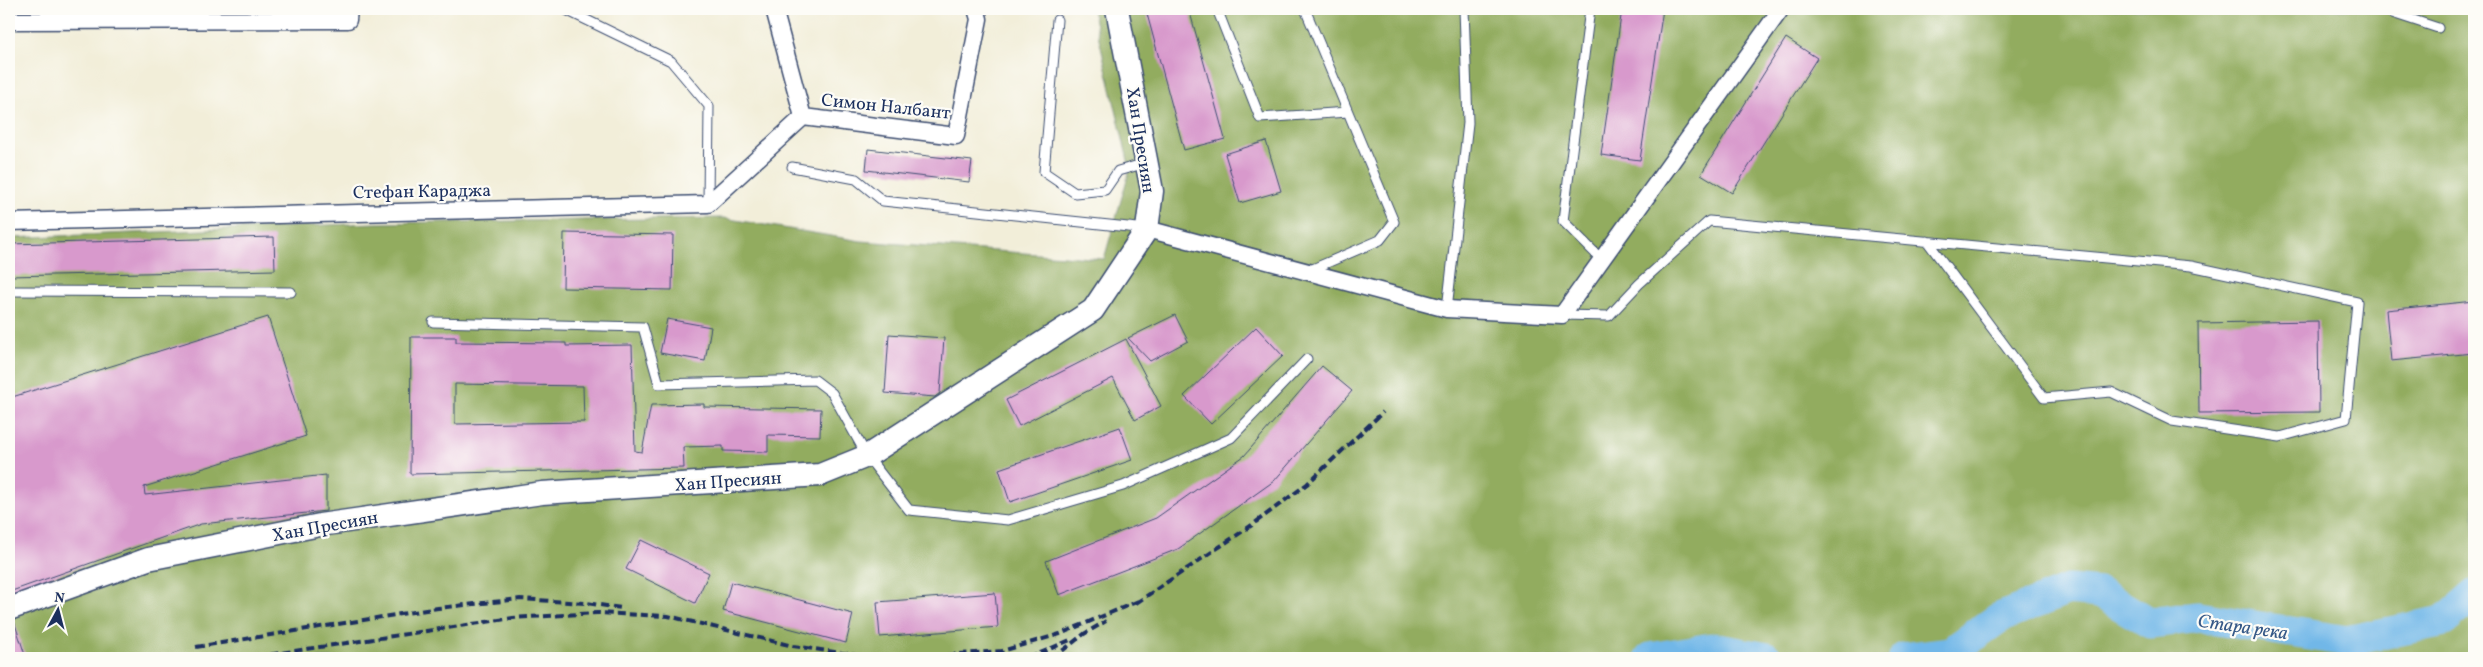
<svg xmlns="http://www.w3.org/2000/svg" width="2483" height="667" font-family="Vollkorn,serif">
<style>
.forest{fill:#92ac5e;stroke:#566e5e}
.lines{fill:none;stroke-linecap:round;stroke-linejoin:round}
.river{stroke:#71b7e8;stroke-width:31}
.building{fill:#d899cc;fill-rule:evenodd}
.lane-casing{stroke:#3b4c70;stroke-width:11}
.street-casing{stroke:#3b4c70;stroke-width:19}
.secondary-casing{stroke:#3b4c70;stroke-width:25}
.lane{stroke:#fff;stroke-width:9}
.street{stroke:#fff;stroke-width:16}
.secondary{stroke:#fff;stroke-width:22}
.rail{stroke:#1b2f5e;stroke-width:4;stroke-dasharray:8 4;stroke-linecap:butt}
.labels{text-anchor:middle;stroke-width:4.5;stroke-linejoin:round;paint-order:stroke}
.street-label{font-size:18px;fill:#1b2f5e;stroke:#fdfcf7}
.water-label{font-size:19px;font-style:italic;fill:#355887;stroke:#fdfcf7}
</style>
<rect width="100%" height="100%" fill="#fdfcf7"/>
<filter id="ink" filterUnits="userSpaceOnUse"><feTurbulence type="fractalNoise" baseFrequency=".02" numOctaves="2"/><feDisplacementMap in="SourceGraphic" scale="10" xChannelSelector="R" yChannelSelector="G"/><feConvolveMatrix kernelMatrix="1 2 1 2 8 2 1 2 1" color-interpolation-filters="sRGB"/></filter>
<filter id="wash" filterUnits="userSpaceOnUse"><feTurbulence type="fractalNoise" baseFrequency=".0096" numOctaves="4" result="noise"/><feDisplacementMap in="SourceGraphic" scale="20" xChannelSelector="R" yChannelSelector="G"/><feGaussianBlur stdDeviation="1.12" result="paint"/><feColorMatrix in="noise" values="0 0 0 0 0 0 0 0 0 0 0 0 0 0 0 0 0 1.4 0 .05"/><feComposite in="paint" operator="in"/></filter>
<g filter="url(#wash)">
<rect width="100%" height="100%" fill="#f2eed9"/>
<path class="forest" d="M1092 9H2474V658H9V238L376 223 723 218 861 241 1104 259 1130 169Z"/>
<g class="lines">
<path class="river" d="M1650 658 1712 648 1767 658
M1904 658 1951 652 1999 618 2068 590 2100 593 2150 623 2198 617 2347 641 2444 621 2474 595"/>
</g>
<g id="blocks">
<path class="building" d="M1166 9H1189L1225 139 1184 150 1147 14Z
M1622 9H1663L1640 160 1601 155Z
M1786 38 1817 58 1732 193 1701 174Z
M1266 141 1281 191 1240 203 1225 154Z
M868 149 972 161 969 182 866 170Z
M564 233 673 235 672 290 563 288Z
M274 237 275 270 9 276V244Z
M2474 301V353L2391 361 2386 310Z
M1175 315 1188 341 1150 361 1128 338Z
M268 317 306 436 144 487 145 495 326 475V511L201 524 9 592V398Z
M667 319 711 327 705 361 660 353Z
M2318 321 2319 412 2199 413 2198 323Z
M1256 327 1283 356 1211 424 1184 396Z
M889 334 944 338 940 393 935 397 885 393Z
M411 337H456V342L566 343V346L632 345 635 451 642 452 651 405 704 404V407L821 409 820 436 768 435V452L723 451V446L683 447 684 468 410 474ZM455 384 583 386 584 422 455 424Z
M1126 339 1161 406 1135 420 1113 378 1019 426 1006 400Z
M1322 366 1352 391 1274 481 1178 549 1059 595 1046 561 1156 518 1244 456Z
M1120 427 1132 460 1010 502 999 469Z
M641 540 709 573 695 603 626 569Z
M731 582 853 614 846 643 723 611Z
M995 593 998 627 880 637 877 602Z
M14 621 26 658H9V622Z"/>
</g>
</g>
<g filter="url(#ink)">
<use href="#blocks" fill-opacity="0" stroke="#3b4c70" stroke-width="1"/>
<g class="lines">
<g class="lane-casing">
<path id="lane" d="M564 9 671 61 709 106 708 203
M1217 9 1260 118 1348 112
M1305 9 1394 222 1380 240 1308 271
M1590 9 1563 221 1602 260
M2380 9 2438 28
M1057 20 1044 172 1075 193 1105 190 1118 171 1146 163
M792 167 856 179 883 201 1147 229
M9 291 291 292
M1447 309 1468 123 1464 9
M1562 315 1609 316 1639 284 1709 221 2191 266 2357 302 2346 419 2280 437 2172 421 2111 392 2044 398 1927 241
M433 322 643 327 659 384 815 380 832 393 867 456 909 510 1008 520 1123 486 1231 438 1307 359"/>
</g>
<g class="street-casing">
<path id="street" d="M774 9 803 117
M9 21 348 20 349 9
M803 117 956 136 979 19 976 9
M9 222 708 204 803 117
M1147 229 1447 309 1562 315 1781 9"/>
</g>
<g class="secondary-casing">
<path id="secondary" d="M9 609 148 559 320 525 542 493 820 475 867 456 1093 310 1147 229 1152 191 1117 9"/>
</g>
<use href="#lane" class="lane"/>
<use href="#street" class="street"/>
<use href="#secondary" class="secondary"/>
<path class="rail" d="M1136 603 1252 525 1307 484 1383 412
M196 647 438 608 520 599 586 603 621 608
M247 658 513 618 597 613 668 616 793 646 863 656H933L1002 651 1060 634 1141 600
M1029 658 1070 640
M1053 658 1084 634 1106 621"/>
</g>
</g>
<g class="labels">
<g class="street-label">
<text transform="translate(886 106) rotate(6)" y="6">Симон Налбант</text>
<text transform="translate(1141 140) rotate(81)" y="6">Хан Пресиян</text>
<text transform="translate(422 191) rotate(-1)" y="6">Стефан Караджа</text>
<text transform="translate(728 481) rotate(-4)" y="6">Хан Пресиян</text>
<text transform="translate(325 526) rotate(-10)" y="6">Хан Пресиян</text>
</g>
<g class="water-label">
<text transform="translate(2243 626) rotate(8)" y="7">Стара река</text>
</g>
</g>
<rect width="2483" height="667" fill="none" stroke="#fdfcf7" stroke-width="30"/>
<g transform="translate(58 610) rotate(7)" stroke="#fdfcf7" stroke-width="4" paint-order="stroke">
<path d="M0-4L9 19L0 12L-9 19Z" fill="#1b2f5e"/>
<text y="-8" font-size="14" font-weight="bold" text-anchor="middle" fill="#1b2f5e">N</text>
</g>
</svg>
